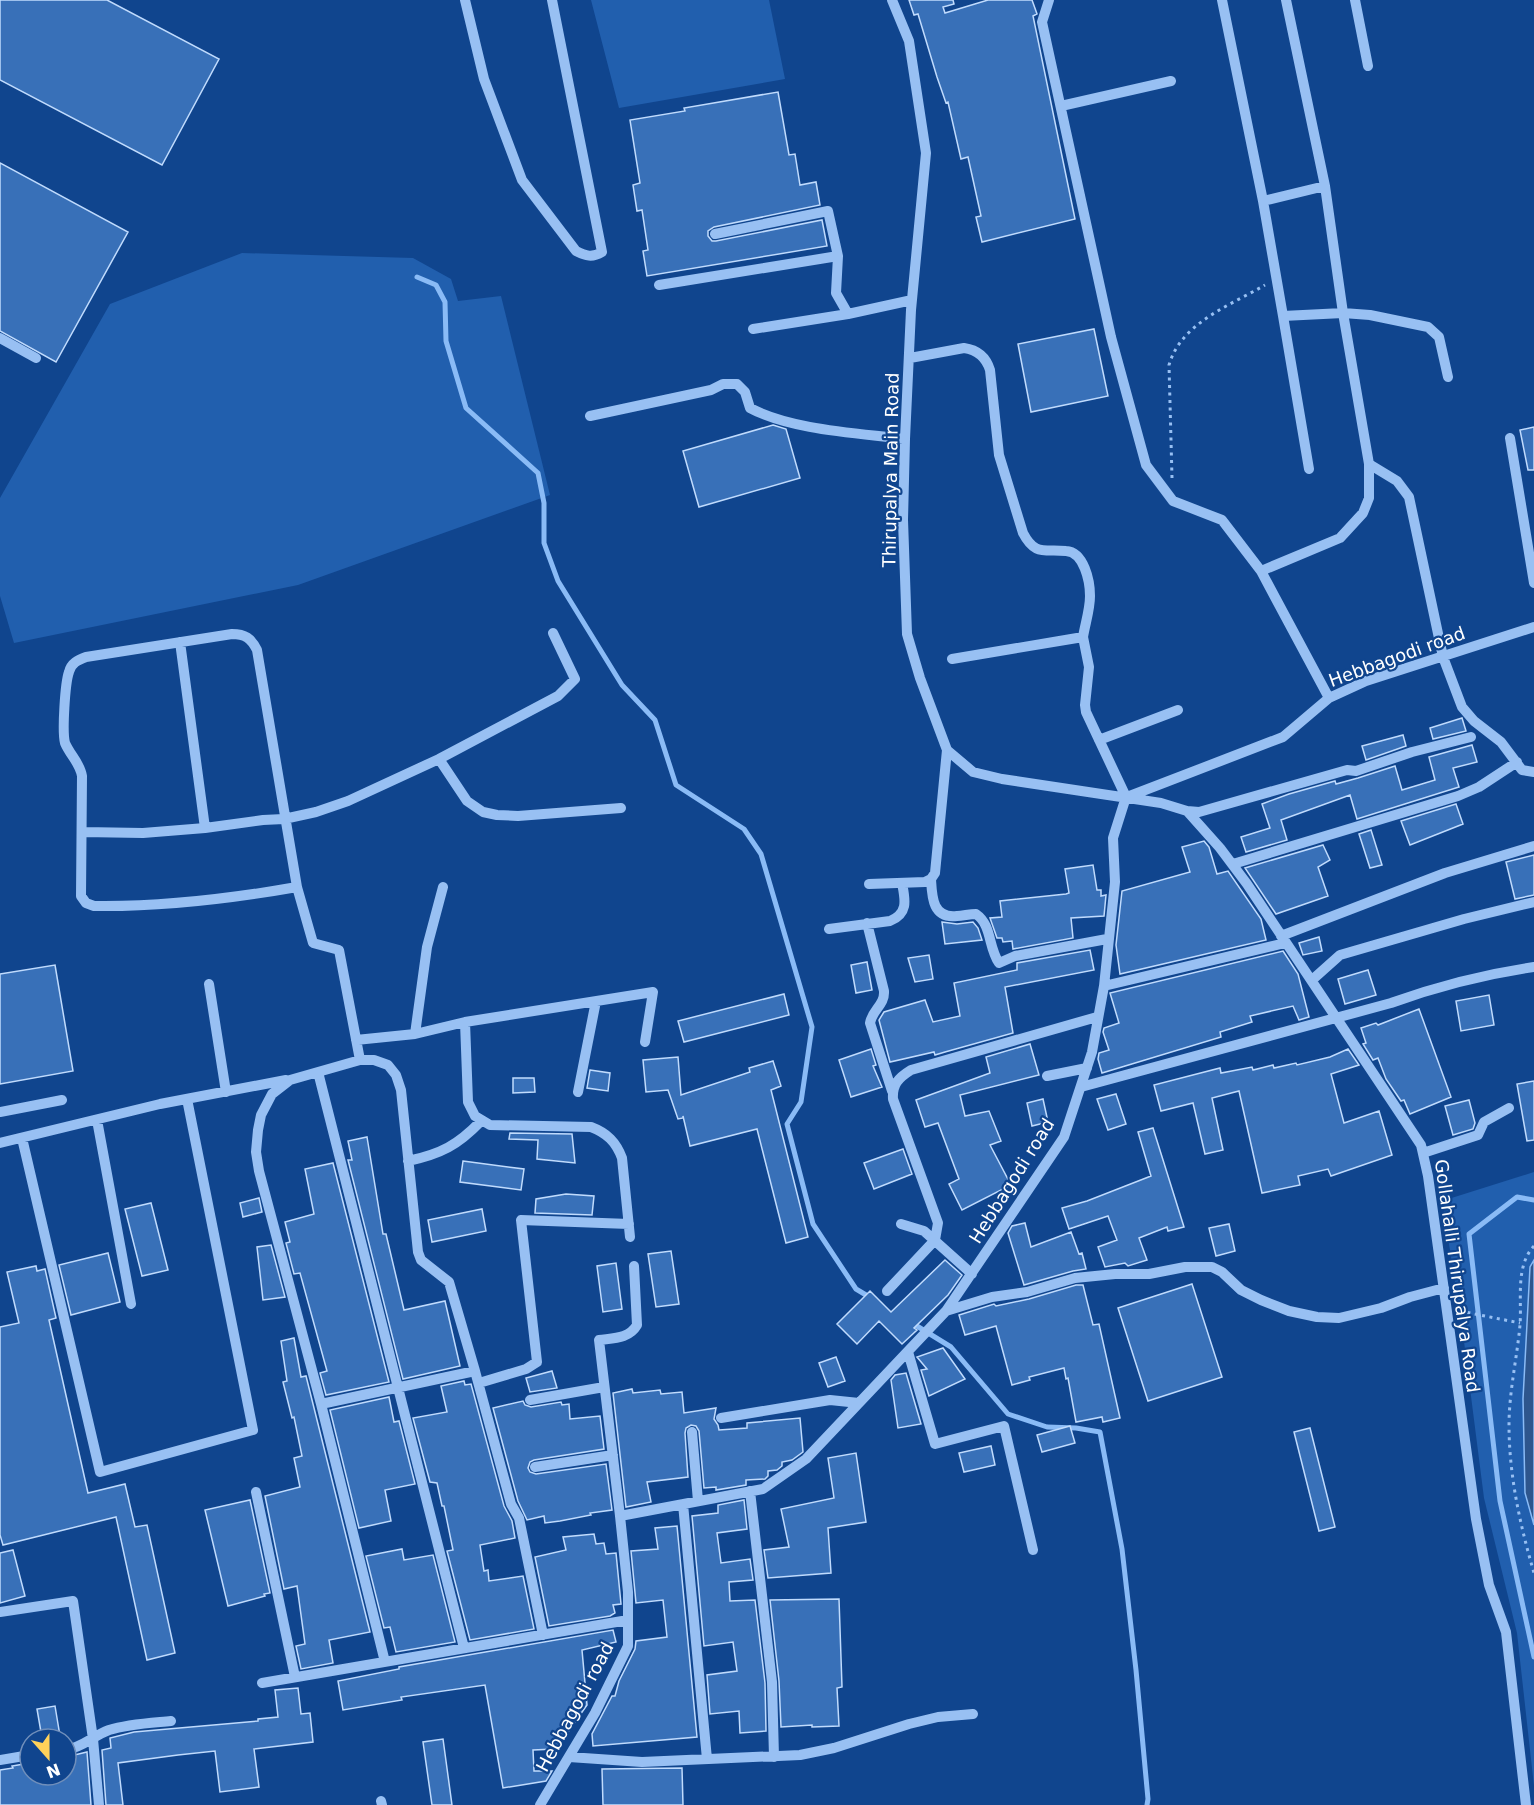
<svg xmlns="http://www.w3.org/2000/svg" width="1534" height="1805" font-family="'DejaVu Sans',sans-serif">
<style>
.green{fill:#215fae}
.water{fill:#2e568d;stroke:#8abbf6;stroke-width:1.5}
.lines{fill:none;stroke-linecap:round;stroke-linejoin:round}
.stream{stroke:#8abbf6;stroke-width:5}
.building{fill:#3870b8;stroke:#c0dbfd;stroke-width:1.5}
.path{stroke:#98c0f3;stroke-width:3;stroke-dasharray:3 4.5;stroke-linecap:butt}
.minor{stroke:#98c0f3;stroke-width:10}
.labels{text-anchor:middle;stroke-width:4.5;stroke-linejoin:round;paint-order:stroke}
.street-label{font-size:18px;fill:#fff;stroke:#10458e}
</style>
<rect width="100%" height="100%" fill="#10458e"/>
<path class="green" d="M591 0H769L785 79 619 108Z
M242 253 413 258 451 279 458 301 501 296 550 495 298 585 14 643 0 596V498L110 304Z
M1534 1172V1260L1530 1267 1525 1493 1534 1525V1786L1517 1633 1484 1498 1461 1318 1442 1201Z"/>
<path class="water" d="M1534 1260V1525L1525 1493 1523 1399 1530 1267Z"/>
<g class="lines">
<path class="stream" d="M417 277 436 285 445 302 446 341 466 408 538 473 544 503V543L558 581 622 685 655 720 676 785 744 829 761 854 812 1027 801 1102 787 1124 813 1224 856 1289 871 1298
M1534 1200 1517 1197 1469 1234 1500 1501 1534 1657
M912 1323 951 1347 1008 1414 1047 1427 1076 1428 1100 1432 1122 1549 1136 1670 1148 1799 1147 1805"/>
</g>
<path class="building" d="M0 0H107L219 59 162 165 0 80Z
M909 0H953L954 4 943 7 945 13 988 0H1032L1037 14 1033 16 1075 219 982 242 976 217 981 216 968 157 961 159 948 102 946 103 937 77 918 14 914 15Z
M778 92 789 155 795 154 800 185 816 182 820 205 714 227 708 231V236L712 241H716L822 220 827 246 647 276 643 251 648 250 642 210 637 211 633 185 640 183 630 120 685 111 684 108Z
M0 163 128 232 56 362 0 331Z
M1094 329 1108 396 1031 412 1018 344Z
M773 425 786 429 800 478 699 507 683 451Z
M1534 427V470H1528L1520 430Z
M1462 718 1466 731 1433 739 1430 728Z
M1403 735 1406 746 1366 760 1362 746Z
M1472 745 1477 762 1453 768 1459 787 1357 819 1350 795 1281 820 1287 840 1246 852 1241 837 1270 828 1262 804 1289 794 1335 781 1336 784 1358 778 1395 766 1402 790 1435 780 1429 757Z
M1456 804 1463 824 1410 845 1401 821Z
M1371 830 1382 865 1370 868 1359 834Z
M1204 841 1209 847 1217 874 1228 871 1261 919 1266 940 1120 974 1116 945 1122 891 1190 872 1182 847Z
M1323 845 1330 860 1318 867 1328 896 1276 914 1245 868Z
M1534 855V895L1515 899 1506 862Z
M1093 865 1097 890H1101V896L1106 895 1104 916 1071 918 1073 938 1013 949 1012 941 1003 942 1002 938H997L990 918 1002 917 1000 901 1066 894 1069 893 1065 869Z
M942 922 957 924 973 922 978 928 982 940 945 944Z
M1319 937 1322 951 1303 955 1299 943Z
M1090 950 1094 970 1005 987 1013 1033 945 1052 935 1055 934 1052 890 1062 879 1020 884 1012 925 1000 933 1022 960 1016 954 983 1017 970V963Z
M1283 951 1298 974 1309 1017 1299 1020 1293 1006 1250 1016 1252 1022 1220 1032 1221 1037 1102 1073 1098 1059 1099 1053 1109 1050 1103 1032 1104 1028 1119 1023 1110 993Z
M929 955 933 979 915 982 908 958Z
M867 962 872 990 856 993 851 965Z
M55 965 73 1071 0 1084V974Z
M1368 970 1376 995 1345 1004 1338 979Z
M784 994 789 1015 684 1042 678 1021Z
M1489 995 1494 1025 1461 1031 1456 1001Z
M1419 1009 1451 1097 1410 1114 1404 1100 1401 1101 1386 1079 1378 1058 1373 1060 1363 1044 1366 1043 1361 1028 1376 1023 1378 1025Z
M1030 1044 1039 1075 960 1095 965 1116 989 1111 1001 1141 990 1145 1011 1185 962 1210 949 1184 959 1179 938 1123 925 1127 916 1100 990 1073 986 1057Z
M871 1049 876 1065 873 1066 882 1087 851 1097 839 1060Z
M1348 1049 1359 1065 1331 1074 1344 1123 1379 1111 1392 1155 1331 1176 1328 1169 1298 1176 1300 1185 1262 1193 1239 1091 1212 1098 1223 1150 1205 1154 1193 1103 1161 1111 1154 1085 1220 1068 1221 1073 1252 1067 1253 1070 1273 1065 1274 1068 1296 1063 1297 1065 1330 1057Z
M678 1057 681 1095 750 1072 749 1068 773 1061 781 1086 771 1090 808 1237 786 1243 757 1129 690 1146 683 1116V1118L678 1119 668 1090 646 1092 643 1060Z
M590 1070 610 1073 608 1091 587 1088Z
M513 1078H534L535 1092 513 1093Z
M1534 1081V1140L1527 1141 1517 1084Z
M1116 1094 1126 1124 1108 1130 1097 1099Z
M1043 1099 1048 1122 1032 1126 1027 1103Z
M1469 1100 1475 1123 1473 1129 1453 1135 1445 1106Z
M1153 1128 1184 1227 1168 1231 1167 1227 1139 1238 1147 1260 1128 1266 1125 1263 1105 1267 1098 1247 1117 1240 1108 1216 1069 1229 1062 1208 1087 1201 1151 1176 1138 1132Z
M510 1133 572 1134 575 1163 537 1159 538 1140 509 1139Z
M367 1137 383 1234H386L404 1310 445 1301 460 1366 403 1379 348 1160H352L348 1141Z
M903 1149 912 1174 874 1189 864 1163Z
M463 1161 524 1169 521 1190 460 1182Z
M333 1163 389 1382 326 1395 320 1373 327 1371 300 1273 294 1274 286 1243 290 1242 285 1222 314 1214 305 1169Z
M566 1194 594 1196 592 1215 535 1213 536 1199Z
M259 1198 262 1212 243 1217 240 1203Z
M151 1203 168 1270 142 1276 125 1209Z
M482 1209 486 1231 432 1242 428 1220Z
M1025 1223 1031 1247 1071 1232 1079 1254 1082 1253 1086 1269 1073 1271 1024 1285 1008 1233 1012 1226Z
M1229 1224 1235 1251 1216 1256 1209 1228Z
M271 1245 285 1297 263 1300 257 1247Z
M671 1251 679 1304 656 1307 648 1254Z
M108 1253 120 1302 71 1315 59 1265Z
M945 1260 962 1275 948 1295 914 1328 917 1330 902 1344 879 1321 857 1344 837 1324 870 1291 891 1312Z
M616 1263 622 1309 603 1312 597 1266Z
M36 1266 37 1271 45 1269 56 1318 49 1320 88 1493 125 1484 135 1527 147 1525 175 1653 147 1660 116 1517 3 1545 0 1535V1327L19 1323 7 1272Z
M1192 1284 1222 1377 1148 1401 1118 1308Z
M1076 1285H1083L1093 1325 1099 1324 1120 1418 1103 1422 1102 1417 1076 1422 1068 1378 1066 1379 1064 1368 1029 1377 1030 1380 1012 1385 996 1326 965 1335 959 1315 994 1304 996 1306 1029 1299Z
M294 1338 301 1377 306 1376 370 1632 329 1640 333 1663 301 1669 296 1646 305 1644 297 1586 284 1589 265 1496 300 1487 294 1458 302 1456 294 1417 292 1418 283 1382 287 1381 281 1341Z
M943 1348 965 1379 929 1396 921 1370 927 1369 917 1357Z
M836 1357 845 1381 828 1387 819 1363Z
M552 1371 557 1388 530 1392 526 1378Z
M906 1373 921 1424 898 1428 891 1380 895 1375Z
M464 1381 465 1385 471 1384 504 1506 512 1521 515 1538 480 1545 484 1571 488 1570 489 1581 523 1576 534 1629 470 1640 447 1551 453 1550 444 1506H442L437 1483 430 1482 413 1418 447 1412 441 1386Z
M632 1389 633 1393 660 1390 661 1394 682 1392 684 1413 716 1408 714 1419 718 1425 719 1430 747 1428V1423L800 1418 803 1452 792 1460 782 1462V1466L777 1470 768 1471V1476L765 1479 746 1480V1485L716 1490V1487L704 1488 699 1431 696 1426 691 1425 686 1428 685 1433 688 1477 647 1482 651 1502 626 1507 613 1393Z
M389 1397 394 1422 399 1421 415 1484 385 1490 391 1521 359 1528 330 1410Z
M523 1401 525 1405 531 1407 561 1402 562 1405 569 1404 570 1419 600 1416 604 1449 534 1460 530 1462 528 1468 530 1472 536 1474 606 1464 612 1510 590 1513 591 1515 560 1521 545 1523 544 1516 527 1520 518 1501 493 1408Z
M1070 1426 1075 1443 1042 1452 1037 1435Z
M1310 1428 1335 1527 1319 1531 1294 1432Z
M991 1446 995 1465 964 1472 959 1453Z
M856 1453 866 1522 828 1528 831 1573 768 1578 764 1550 789 1547 781 1509 834 1498 828 1458Z
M250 1500 270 1593 264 1594 265 1596 228 1606 205 1510Z
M744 1500 747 1529 717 1533 721 1563 750 1559 753 1580 729 1582 730 1601 755 1600 765 1683 766 1731 740 1733 739 1711 710 1714 707 1675 737 1671 733 1642 704 1646 692 1516 718 1513V1505Z
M677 1526 697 1737 593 1746 592 1734 612 1696H615L619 1681 635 1649 636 1641 667 1637 663 1600 636 1603 631 1551 658 1549 655 1528Z
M594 1534 596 1544 604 1543 606 1554 616 1553 621 1604 613 1605 615 1613 610 1616 549 1626 535 1557 566 1550 563 1537Z
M402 1549 404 1560 433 1555 455 1642 396 1652 390 1627 384 1628 366 1556Z
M13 1550 25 1596 0 1603V1553Z
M839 1599 842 1687 837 1688 839 1726 812 1727V1725L781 1727 779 1681 770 1600Z
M613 1630 616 1642 582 1650 587 1705 556 1749 533 1750 534 1771H552L546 1781 503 1788 485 1685 401 1697 402 1700 343 1710 338 1681 399 1669V1667Z
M298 1688 301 1714 310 1713 313 1742 254 1749 259 1787 220 1792 215 1751 178 1755 118 1763 123 1805H106L102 1750 111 1748 110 1738 134 1732 258 1721V1719L278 1717 275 1690Z
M55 1706 60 1736 42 1738 37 1709Z
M443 1739 452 1805H432L423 1742Z
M87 1752 91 1805H0V1770L13 1768 12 1766 30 1763V1775H66V1757Z
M682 1768 683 1805H603L602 1769Z"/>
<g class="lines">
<path class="path" d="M1172 478 1169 365C1181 323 1229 306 1265 285
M1534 1246C1515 1266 1522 1300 1520 1325 1517 1358 1509 1392 1509 1425 1509 1475 1520 1525 1534 1573
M1460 1311 1520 1323"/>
<path class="minor" d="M465 0 484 79 522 180 576 251C586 256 592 258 602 252L552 0
M892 0 909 41 926 153 911 310 905 439 903 520 907 634 920 678 947 750 973 772 1002 779 1161 803 1187 811 1220 848 1247 884 1421 1145 1428 1176 1476 1519 1489 1585 1506 1632 1526 1805
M1049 0 1042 22 1111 337 1146 465 1173 501 1222 520 1261 571 1329 698
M1222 0 1263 201 1283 316 1343 313 1370 315 1428 327 1439 337 1448 377
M1355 0 1368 66
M1061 106 1171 81
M1263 201 1325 186
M715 234 828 211 838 256 836 293 848 314
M659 285 838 256
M1283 316 1309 469
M753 329 848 314 912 300
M0 338 36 358
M910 358 964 348C978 350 986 357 990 370L999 455 1023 533C1035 556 1044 549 1066 551 1084 552 1090 581 1090 596 1090 610 1085 624 1083 637
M590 416 711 390 723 384H737L745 392 750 408C791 430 858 433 905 439
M1510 438 1534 583
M1369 464 1397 481 1409 497 1443 657 1462 707 1474 721 1501 742 1522 770 1534 772
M1261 571 1340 538 1363 513 1369 498V464L1343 313 1325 186 1286 0
M180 642 205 828
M952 659 1083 637 1089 667 1085 705 1086 712 1126 797
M1099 740 1178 710
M439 759 467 801 483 812 497 815 518 816 621 808
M1127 797 1283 737 1329 698 1366 681 1534 627
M1187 811 1199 812 1347 770 1356 771 1412 752 1471 737
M83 832 143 833 205 828 263 820 284 819 316 812 348 801 439 759 558 696 575 679 553 633
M1233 864 1458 796 1479 787 1517 762
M931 879C932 896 932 919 957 916 963 916 969 914 976 914 992 925 988 947 999 963L1015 956 1107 939
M869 884 925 882 931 879 935 873 947 750
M297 887C229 899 162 907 94 906L86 903 81 896 82 776C80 763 70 755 65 743 62 732 65 683 69 672 71 663 78 660 86 657L232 634C245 634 251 638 257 650L297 887 313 943 339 950 360 1060
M867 923 884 991C885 1005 872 1010 870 1023L892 1091
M829 929 890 921C909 913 905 899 902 883
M1281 936 1445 873 1534 846
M1312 980 1340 955 1464 919 1534 902
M209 984 226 1092
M1104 986 1285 943
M465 1022 468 1102 475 1116 490 1125 591 1127C607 1133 616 1142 622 1158L630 1237
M415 1034 427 947 443 887
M356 1040 415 1034 465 1022 653 992 645 1042
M318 1072 464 1648
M1047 1076 1087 1068
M1081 1087 1391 1003C1438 986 1485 974 1534 967
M578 1092 596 1001
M0 1112 62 1100
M97 1120 131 1304
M22 1138 100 1472 253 1430 187 1099
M0 1143 160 1104 286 1080
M1423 1153 1478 1135 1484 1122 1509 1108
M408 1161C441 1154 458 1145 481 1121
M901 1224 924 1231 972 1274
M887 1291 935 1240 938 1223 893 1099C892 1085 898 1078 911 1070L1097 1017
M946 1311 992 1297 1027 1292 1075 1278 1115 1274H1149L1185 1267H1212L1222 1272 1241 1290 1261 1300 1289 1311 1317 1317 1339 1318 1381 1308 1410 1297 1444 1288
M908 1352 935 1444 1004 1426 1033 1550
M479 1383 526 1369 537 1362 521 1220 629 1224
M530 1400 604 1387
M321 1404 475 1371 511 1504 519 1518 543 1635
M721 1418 830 1400 859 1403
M692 1432 698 1501
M535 1467 613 1455
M750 1491 772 1682 774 1757
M256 1492 295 1677
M683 1504 707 1759
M620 1516 599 1340C613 1338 629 1339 637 1325L634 1266
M0 1612 73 1601 93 1739 99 1805
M385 1662 321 1404 259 1171 256 1152 258 1130 261 1115 272 1094 290 1080 360 1060H374L388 1065 396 1075 401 1090 418 1252 421 1260 449 1282 475 1371
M262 1683 628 1620
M66 1750C83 1747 93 1736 109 1730 128 1724 150 1723 171 1721
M569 1757 642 1762 800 1755 834 1748 909 1724 938 1717 973 1714
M0 1760 30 1755
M381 1801 382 1805
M540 1805 595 1713 628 1646V1592L620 1516 763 1489 806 1459 946 1311 1064 1137 1092 1052 1104 986 1115 882 1113 838 1126 797"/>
</g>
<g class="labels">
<g class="street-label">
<text transform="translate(891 470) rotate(-89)" y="6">Thirupalya Main Road</text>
<text transform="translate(1397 657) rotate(-20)" y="6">Hebbagodi road</text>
<text transform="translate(1012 1181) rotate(-58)" y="6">Hebbagodi road</text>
<text transform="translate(1457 1276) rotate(82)" y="6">Gollahalli Thirupalya Road</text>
<text transform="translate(575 1707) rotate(-62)" y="6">Hebbagodi road</text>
</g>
</g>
<g transform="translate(48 1757) rotate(159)"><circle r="28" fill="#10458e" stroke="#708fbb" stroke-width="1.5"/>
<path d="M0-4.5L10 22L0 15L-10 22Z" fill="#ffd25a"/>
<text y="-9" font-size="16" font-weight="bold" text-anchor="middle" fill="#ffffff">N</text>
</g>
</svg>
